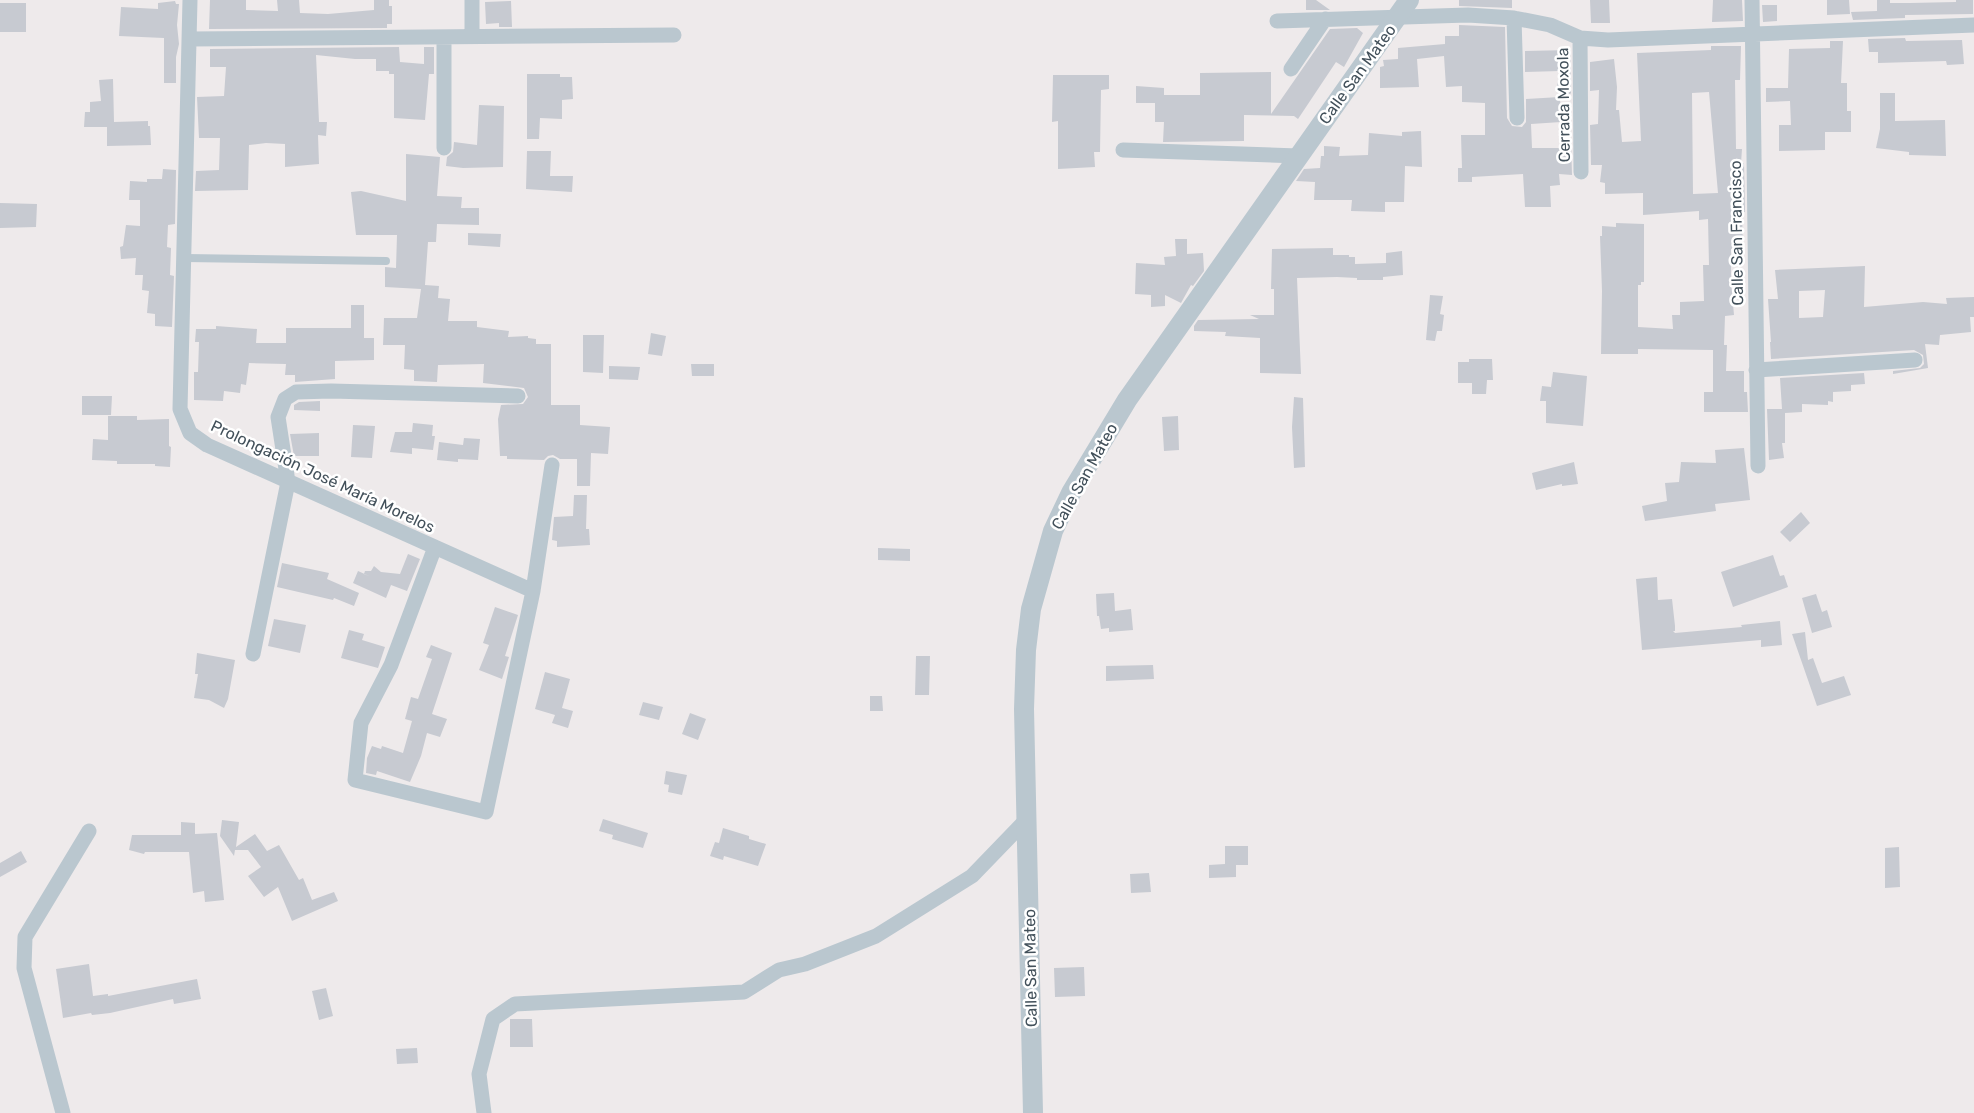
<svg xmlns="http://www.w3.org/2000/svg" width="1974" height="1113" font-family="Rubik,sans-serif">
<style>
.building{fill:#c7cad1;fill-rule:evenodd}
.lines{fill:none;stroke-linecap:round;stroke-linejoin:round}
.service{stroke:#bac7cf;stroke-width:8}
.minor{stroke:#bac7cf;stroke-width:15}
.tertiary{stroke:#bac7cf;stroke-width:20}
.labels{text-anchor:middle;stroke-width:5;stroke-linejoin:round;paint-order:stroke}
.street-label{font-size:16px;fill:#42505a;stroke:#fff}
</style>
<rect width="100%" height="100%" fill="#eeeaeb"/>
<path class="building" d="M210 0H246V10L278 11 277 0H299L300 13 328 14 374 10V0H389V6H392V24H387V28L209 29Z
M1306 0H1316L1330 10H1306Z
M1459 0H1512V8L1459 6Z
M1590 0H1609L1610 23H1591Z
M1713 0H1742L1743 21 1712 22Z
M1827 0H1849L1850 14 1827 15Z
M1877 0H1890V3H1910L1956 2V0H1973V14L1905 15V18L1853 20 1851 12 1877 11Z
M175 1 176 4H179L177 25 179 44 176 57V83H164V38L119 36 121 7 158 9V3Z
M511 1 512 27H499V23L486 24 485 2Z
M0 3H26V32H0Z
M1762 5H1777V21L1763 22Z
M1459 25 1505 27 1507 118 1512 126 1522 127 1526 122V99L1560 97 1561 122 1531 124 1532 148H1560V143H1571L1572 175 1559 174 1560 185 1550 186 1551 207H1525L1523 174 1472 177V182H1458V168H1462L1461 135H1485V103L1462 102V86L1446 87 1444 56 1417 59 1419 87 1380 88V67L1384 66 1383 60 1398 59V48L1445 44V36H1459Z
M1357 28 1363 33 1344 67 1336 62 1298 119 1294 116 1244 115V141L1163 142 1164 122H1155V103H1136V86L1164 88V95H1200V73L1271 72V114L1330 29Z
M1905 38 1906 41 1962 40 1964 64 1947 65 1946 61 1878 63V52H1869L1868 39Z
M1830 41H1843L1841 83H1847V111H1851V132H1825V150L1779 151V125H1791L1790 101 1766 102V88H1788L1789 49 1830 48Z
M1711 46H1741L1740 80H1735L1736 149H1742L1741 163H1744L1745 212H1742L1743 249H1731V282L1734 315 1725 316 1724 345H1727L1726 371H1744V392H1747L1748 412H1704V392H1713V350L1638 349V354H1601L1602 291 1600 236H1602V226L1616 227V223L1644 224V282H1641V285H1638V327L1673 329 1672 315H1680V302L1704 301 1703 265H1709L1708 219 1699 220V211L1643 215V193L1605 194V183L1600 182 1602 165H1591L1590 125 1598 124 1599 90 1590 91V62L1614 59 1617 87 1616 110H1619L1622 142 1641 141 1637 53 1711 50ZM1709 92 1718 193 1693 194 1692 93Z
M399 47 400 62 424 64V47H434V74H429L425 120 394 118V74H389V71H376V59H355L316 55 319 122H327L326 136 318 135 319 164 285 167V144L266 143 249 145 248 190 195 191 196 171 219 170 220 138H199L197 97 224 96 226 67H210V49Z
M1570 50 1571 93 1569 95 1556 92 1560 71 1525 72V51Z
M527 74H560V77H572L573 99 562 100V119L540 118 539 139H527Z
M1053 75H1109V89L1101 90 1100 152H1094L1095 167 1058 169V121L1052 122Z
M113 79 114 122 148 121V126H150L151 145 107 146V127H84L85 112H90V102L101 101 99 80Z
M1880 93H1895V121L1945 120 1946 156 1909 155V152L1876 148 1880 129Z
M479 105 504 106 503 167 463 168 446 166 447 157 453 152 454 142 477 145Z
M1421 131 1422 167 1405 166 1404 202H1385V212L1351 211 1352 200H1314L1315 182 1296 181 1304 169 1320 168 1321 156H1324V146L1340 147 1339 156 1368 155 1369 133 1402 136V132Z
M527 151H551L550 176H573L572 192 526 189Z
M406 154 440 157 437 196 462 197 461 208H479V225L437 224 436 242H428L425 285 439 286 438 298 450 299 448 321H477V327L509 331 508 337 528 336V338L536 339V344H551V405H580V425L610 427 608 454 591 453 590 486H577V459H560L553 455 548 456 544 460 507 459V456H500L498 419 501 405 523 404 528 397 524 388 483 383 484 364 438 365 437 382 414 381V370L404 369 405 345H383L384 318H417L421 289 385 287V267L396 268 397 235H356L351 192 361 191 406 201Z
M163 169 176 170V172L175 224 168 225 167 247 171 248 170 275 174 276 172 327 155 326V314L147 313 149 291 142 290 143 275H135L136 258 121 259 120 247 123 246 126 225 140 226V200H129L130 181 147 182V179H162Z
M0 203 37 204 36 227 0 228Z
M468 233 501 234 500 247 468 245Z
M1175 239H1187V254L1203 253 1204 271 1193 286 1191 285 1181 303 1165 295V306L1151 307V295L1135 294 1136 263 1165 265 1164 257 1176 256Z
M1333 248V255H1349V257H1355V264L1386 263V253L1402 251 1403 275 1383 277V280H1357V278L1337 277 1297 278 1301 374 1260 373V338L1225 336 1226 332 1194 331V326L1198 320 1259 319 1250 315H1274V289H1271L1272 249Z
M1865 266 1864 307 1923 302 1947 304 1946 298 1974 297V317H1970L1971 332 1940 335 1939 345 1925 344 1928 368 1893 374V371L1920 368 1924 364 1923 355 1914 350 1771 359 1770 342H1771L1768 299H1778L1775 270ZM1825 290 1823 317 1799 318V291Z
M1430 295 1443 296 1440 314 1444 315 1442 331H1437L1435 341 1426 340Z
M351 305H364V338H374V360L335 361V379L295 382V375H285L286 364 249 363 246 385 241 384 240 393 224 391 223 401 194 400V372H198L199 342H195L196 329H216V326L257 329 256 343H286V328H351Z
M651 333 666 336 662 356 648 354Z
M583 335H604L603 373 583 372Z
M1469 359H1492L1493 380H1487L1486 394H1472V383H1458V362H1469Z
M691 364H714V376H692Z
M609 366 640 367 638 380 609 379Z
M1553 372 1587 376 1583 426 1546 423V401H1540L1542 386 1551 387Z
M1864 373 1865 384 1851 385V391L1833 392V402L1828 401V405L1802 404V412L1785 413V443H1782L1784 458 1769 460 1767 409H1782L1780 378Z
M82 396H112L111 415H82Z
M1294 397 1303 398 1305 467 1294 468 1292 427Z
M320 401V411L294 410V405L299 402Z
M108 416H137V420L169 419V446L171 447 170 467 155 466V464H117V461L92 460 93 439 108 440Z
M1178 416 1179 450 1164 451 1162 417Z
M413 423 433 425 432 436H435L433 450 412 448V454L390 452 395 432H412Z
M353 425 375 426 372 458 351 457Z
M319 433V456H294L290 434Z
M464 438 480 439 478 460 458 459V462L437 460 439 442 463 445Z
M1744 448 1750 500 1715 504 1716 511 1645 521 1642 506 1667 501 1665 483 1679 482 1681 462 1716 463 1715 450Z
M1574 462 1578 484 1562 486V484L1536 490 1532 473Z
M574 495H587L586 529H589L590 545 557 547V541L552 540 554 517 573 516Z
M1801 512 1810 523 1790 542 1780 532Z
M878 548 910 549V561L878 560Z
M408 554 420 559 407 591 391 585 386 598 353 583 358 571 369 576 364 574 365 571H371L374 566 381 572 400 574Z
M1773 555 1780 576 1784 575 1788 587 1733 607 1721 572Z
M282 563 329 573 327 579 359 593 354 606 334 598 333 600 277 587Z
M1657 577 1658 600 1672 599 1675 626V631H1673L1675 633 1742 627 1741 625 1780 621 1782 645 1761 647V640L1642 650 1636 579Z
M1114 593 1115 611 1131 609 1133 630 1109 632V628L1101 629 1099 616H1097L1096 594Z
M1816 594 1822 612 1827 610 1832 627 1812 633 1802 598Z
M495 607 518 615 505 656 509 657 502 679 479 670 489 645 483 643Z
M274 619 306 625 300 653 268 646Z
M349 630 364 634 362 640 385 647 378 668 341 658Z
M1805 632 1808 660 1813 658 1822 683 1844 676 1851 695 1817 706 1792 634Z
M431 645 452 653 432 714 447 719 440 737 427 733 421 756 410 782 377 771 376 775 366 773 367 758 372 746 381 749 382 746 403 753 412 721 405 719 411 697 418 699 432 659 426 657Z
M197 653 235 660 228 699 224 708 209 700 194 698 198 674H195Z
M916 656H930L929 695H915Z
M1153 665 1154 679 1106 681V666Z
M545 672 570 679 562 708 573 711 568 728 552 723 555 715 535 709Z
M870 696H882L883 711H870Z
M643 702 663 707 659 720 639 715Z
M690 713 706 719 698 740 682 734Z
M666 771 687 775 682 795 668 792 669 785 664 784Z
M603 819 648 833 643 848 612 839 613 835 599 831Z
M222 820 239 822 236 847 255 834 267 851 279 845 299 880 303 878 312 900 334 892 338 901 292 921 278 887 264 897 248 876 261 867 248 850H235L234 856 220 836Z
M181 822 195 823V834L217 833 224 900 205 902 204 891 193 893 189 852H145L144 854 129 850 132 835H181Z
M723 828 749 836V839L766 844 758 866 724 856 723 860 710 856 715 842 719 843Z
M1225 846H1248V865H1236V877L1209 878V865L1225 864Z
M1899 847 1900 887 1885 888V848Z
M21 851 27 862 0 877V863Z
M1149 873 1151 892 1131 893 1130 874Z
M89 964 93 996 108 994V996L197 979 201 999 174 1004 173 999 110 1013 92 1015 91 1013 63 1018 56 969Z
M1084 967 1085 996 1055 997 1054 968Z
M326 988 333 1016 319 1020 312 991Z
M510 1019H532L533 1047H510Z
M417 1048 418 1063 397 1064 396 1049Z"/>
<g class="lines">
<path class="service" d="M185 258 386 261"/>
<path class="minor" d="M190 0 180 409 190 433 207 445 533 591 486 812 355 780 361 723 391 665 435 547
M472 0V36
M1752 0 1758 466
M1514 18 1517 118
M1277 21 1468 15 1514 18 1550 25 1580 38 1608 40 1974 25
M444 38V148
M1580 38 1581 172
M190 39 674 35
M1291 69 1325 19
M1123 150 1298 156
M1756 370 1915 360
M533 591 552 465
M253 654 288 482 278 417 285 399 296 392 331 391 518 396
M63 1113 24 968 25 937 89 831
M484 1113 479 1074 493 1019 515 1004 744 992 779 970 805 964 876 936 972 876 1027 819"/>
<path class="tertiary" d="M1033 1113 1024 709 1026 650 1031 609 1053 531 1071 493 1127 400 1409 0"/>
</g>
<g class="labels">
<g class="street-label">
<text transform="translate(1357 74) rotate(-54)" y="6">Calle San Mateo</text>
<text transform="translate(1563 105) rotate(-91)" y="6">Cerrada Moxola</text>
<text transform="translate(1736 233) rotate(-91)" y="6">Calle San Francisco</text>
<text transform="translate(323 476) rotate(25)" y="6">Prolongación José María Morelos</text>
<text transform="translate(1084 476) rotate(-61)" y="6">Calle San Mateo</text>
<text transform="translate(1030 968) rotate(-91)" y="6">Calle San Mateo</text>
</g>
</g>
</svg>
